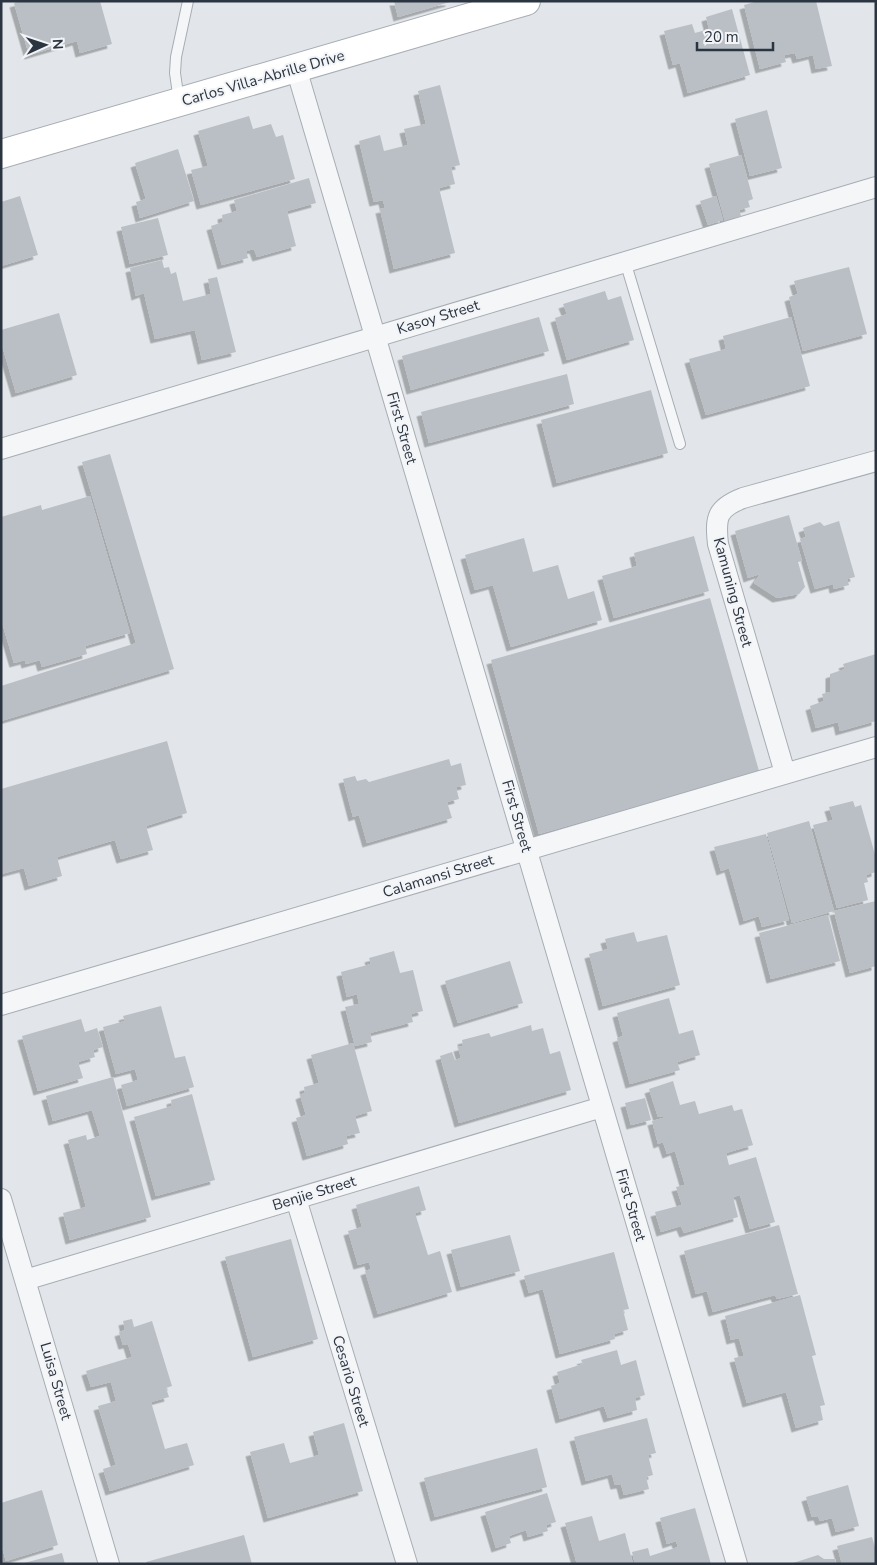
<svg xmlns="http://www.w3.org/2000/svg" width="877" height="1565" font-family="'Nunito Sans',sans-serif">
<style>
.building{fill:#babfc6;filter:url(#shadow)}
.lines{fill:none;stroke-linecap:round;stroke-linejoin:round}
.lane-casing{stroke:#a7adb4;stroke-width:12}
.street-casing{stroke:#a7adb4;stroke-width:22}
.secondary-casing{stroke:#a7adb4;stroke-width:30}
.lane{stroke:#f5f6f8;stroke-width:10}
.street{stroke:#f5f6f8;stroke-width:20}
.secondary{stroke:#fff;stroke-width:28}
.labels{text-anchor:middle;stroke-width:4;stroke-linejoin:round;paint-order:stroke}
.street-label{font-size:15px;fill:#2b3541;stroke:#f2f4f7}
</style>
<defs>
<filter id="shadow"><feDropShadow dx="-4.5" dy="4.5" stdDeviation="0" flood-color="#0004"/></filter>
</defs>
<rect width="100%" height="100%" fill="#e2e6ea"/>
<path class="building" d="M21 1H100L112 44 80 53 77 41 29 55 14 3Z
M394 1H450V2L398 17Z
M758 1H816L832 66 816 69 813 55 797 59 795 53 784 55 786 62 760 69 744 5Z
M732 9 750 75 688 93 680 63 673 65 664 31 692 24 695 33 709 29 706 17Z
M440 85 460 165 451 167 455 184 439 188 455 253 394 269 380 209 385 208 383 200 374 202 359 141 380 135 384 151 408 145 404 129 426 124 418 91Z
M767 110 782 168 750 176 735 119Z
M249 116 253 129 271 124 276 137 283 135 295 179 201 205 191 170 208 166 198 131Z
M178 149 194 201 140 218 136 202 146 199 135 163Z
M741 155 753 199 748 201 750 207 739 210 741 216 725 221 709 164Z
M309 178 316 203 287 211 296 246 257 257 254 249 246 251 248 258 222 265 211 226 223 222 222 215 237 211 234 200Z
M20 196 38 255 1 266V202Z
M716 196 723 220 708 225 700 201Z
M158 218 168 255 130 264 121 227Z
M162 260 164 268 169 267 171 274 176 272 183 301 211 294 208 279 217 277 236 352 202 360 195 330 155 339 144 293 136 296 130 268Z
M849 267 867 334 803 351 789 297 798 294 794 281Z
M605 291 608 300 621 296 634 340 567 360 555 318 567 314 563 304Z
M59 313 77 375 16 393 1 342V330Z
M539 317 549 351 411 390 402 356Z
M791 317 810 386 706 415 689 359 726 349 723 336Z
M567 374 574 404 429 443 421 412Z
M651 390 668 453 557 483 541 420Z
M110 454 174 669 1 721V686L136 643 82 462Z
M90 496 130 633 85 646 87 654 42 667 40 660 26 664 25 660 14 663 1 619V517L41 505 42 510Z
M789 515 802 561 798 562 805 587 799 594 777 598 754 583 760 574 748 578 735 531Z
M839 521 855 577 847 579 849 585 834 589 833 584 815 589 800 539 806 537 803 528 820 522 824 526Z
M694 536 709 591 614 618 602 576 637 566 634 553Z
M524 538 533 572 558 565 568 599 594 591 602 620 511 647 493 585 475 590 465 555Z
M710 598 759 771 539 834 491 660Z
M876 654V721L840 731 838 722 816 728 810 706 824 701 822 694 830 692V674L845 669 843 664Z
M167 741 187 813 146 826 153 850 121 859 115 840 57 857 62 876 29 886 24 868 1 874V789Z
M449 759 451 766 461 763 466 785 456 787 459 799 447 802 452 818 367 843 359 815 353 817 343 779 355 776 357 781 366 779 369 782Z
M853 801 855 807 861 805 876 858V872L866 875 868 882 864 883 868 900 837 908 813 825 833 820 829 807Z
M809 821 834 911 792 923 767 833Z
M766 834 789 920 762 927 759 916 744 921 729 868 721 871 714 847Z
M876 901V966L850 973 834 911Z
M828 915 840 961 771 979 759 933Z
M634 932 637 942 667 935 680 985 603 1006 589 954 608 949 605 939Z
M394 951 400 973 413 970 423 1011 411 1014 413 1022 370 1033 372 1042 355 1046 345 1007 359 1004 357 994 347 997 341 972 371 964 369 958Z
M510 961 523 1003 458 1023 445 981Z
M669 998 679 1034 693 1030 700 1055 677 1062 680 1070 630 1084 617 1038 623 1036 617 1013Z
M161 1006 175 1058 185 1056 194 1087 127 1106 121 1085 138 1080 135 1069 116 1074 103 1027 125 1021 123 1016Z
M81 1019 85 1032 97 1028 103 1047 93 1050 95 1057 78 1062 83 1078 38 1091 22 1036Z
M531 1025 532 1031 543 1028 550 1054 560 1051 571 1090 459 1123 440 1056 452 1052 455 1060 461 1058 458 1047 463 1046 462 1040 489 1033 491 1037Z
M353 1043 372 1111 355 1116 360 1133 346 1136 348 1144 307 1156 296 1118 306 1115 300 1095 305 1093 304 1087 319 1083 311 1055Z
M113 1077 151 1217 70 1240 63 1213 86 1207 68 1140 86 1135 87 1140 100 1136 92 1110 53 1121 46 1096Z
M673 1081 680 1105 695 1101 699 1114 732 1105 734 1111 742 1109 753 1145 726 1153 729 1165 756 1157 775 1222 750 1229 740 1195 733 1197 738 1217 684 1233 681 1226 661 1232 655 1212 682 1205 676 1187 685 1185 675 1151 667 1154 663 1142 658 1144 652 1121 663 1118V1116L658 1117 649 1089Z
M192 1094 215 1180 156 1196 134 1117 172 1106 171 1100Z
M645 1098 651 1120 631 1125 625 1103Z
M419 1186 426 1210 415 1213 428 1255 440 1251 452 1292 378 1314 365 1271 371 1269 369 1262 358 1265 348 1231 362 1227 356 1205Z
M779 1225 798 1294 777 1299 775 1295 713 1312 707 1291 696 1294 684 1251Z
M510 1235 520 1271 461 1287 451 1250Z
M291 1239 318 1339 253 1357 225 1257Z
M614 1252 629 1309 623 1310 628 1330 614 1334 615 1339 560 1354 543 1289 529 1293 524 1276Z
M800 1295 816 1355 812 1356 825 1405 820 1406 823 1420 796 1428 786 1392 747 1403 734 1358 744 1356 739 1338 731 1340 725 1316Z
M132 1319 134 1327 152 1321 172 1386 166 1388 169 1397 151 1402 165 1449 187 1443 194 1465 110 1491 103 1469 116 1465 98 1406 116 1401 111 1382 91 1387 86 1371 132 1357 128 1344 123 1345 119 1332 125 1330 123 1321Z
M617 1350 621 1365 636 1360 645 1395 635 1398 637 1410 608 1418 604 1406 560 1419 551 1386 560 1383 557 1372 583 1364 581 1360Z
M647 1418 656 1453 648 1455 653 1475 646 1477 649 1489 624 1495 621 1484 615 1485 612 1474 586 1481 574 1437Z
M344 1423 363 1491 268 1518 250 1452 284 1443 290 1463 319 1455 313 1432Z
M537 1448 547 1487 435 1517 424 1478Z
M848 1485 859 1526 836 1532 832 1518 820 1521 818 1516 812 1517 806 1497Z
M42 1490 58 1545 6 1561 1 1544V1503Z
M547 1493 556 1522 546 1525 548 1531 528 1537 526 1530 509 1536 511 1543 496 1548 485 1512Z
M695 1508 711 1564H635L632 1552 648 1548 650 1556 678 1547 676 1541 667 1544 660 1518Z
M592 1516 599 1541 625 1533 633 1564H577L565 1523Z
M244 1535 252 1564H146V1562Z
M872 1537 876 1551V1564H842L837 1546Z
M62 1553 65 1564H24V1563Z
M818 1555 824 1559H835L836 1564H790Z"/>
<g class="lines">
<g class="lane-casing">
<path id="lane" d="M179 101 175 73 176 57 188 1
M625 261 680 444"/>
</g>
<g class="street-casing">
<path id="street" d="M296 68 737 1564
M1 449 876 187
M785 773 718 544C715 517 717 508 743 498L876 461
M1 1005 876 747
M1 1199 109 1564
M296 1199 407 1564
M25 1280 602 1107"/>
</g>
<g class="secondary-casing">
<path id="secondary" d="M1 154 526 1"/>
</g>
<use href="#lane" class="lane"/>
<use href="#street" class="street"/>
<use href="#secondary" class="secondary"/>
</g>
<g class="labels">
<g class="street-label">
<text transform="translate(263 78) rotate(-16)" y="5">Carlos Villa-Abrille Drive</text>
<text transform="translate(438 317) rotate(-17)" y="5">Kasoy Street</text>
<text transform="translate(402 428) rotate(74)" y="5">First Street</text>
<text transform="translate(733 592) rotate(75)" y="5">Kamuning Street</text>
<text transform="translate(517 816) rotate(74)" y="5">First Street</text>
<text transform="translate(438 876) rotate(-17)" y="5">Calamansi Street</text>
<text transform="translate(314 1193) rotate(-17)" y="5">Benjie Street</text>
<text transform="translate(631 1205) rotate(74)" y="5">First Street</text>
<text transform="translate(56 1381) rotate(74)" y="5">Luisa Street</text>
<text transform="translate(351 1381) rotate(73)" y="5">Cesario Street</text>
</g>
</g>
<rect width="877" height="1565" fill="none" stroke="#2b3541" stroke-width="5"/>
<g transform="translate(45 45) rotate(87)" stroke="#f2f4f7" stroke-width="4" paint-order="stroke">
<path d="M0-4L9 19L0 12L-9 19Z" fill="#2b3541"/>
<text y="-8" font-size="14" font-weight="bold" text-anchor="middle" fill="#2b3541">N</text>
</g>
<path d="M697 42v8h76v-8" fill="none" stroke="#2b3541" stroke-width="2.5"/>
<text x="704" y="42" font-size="15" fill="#2b3541" stroke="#f2f4f7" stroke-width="4" paint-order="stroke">20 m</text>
</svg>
